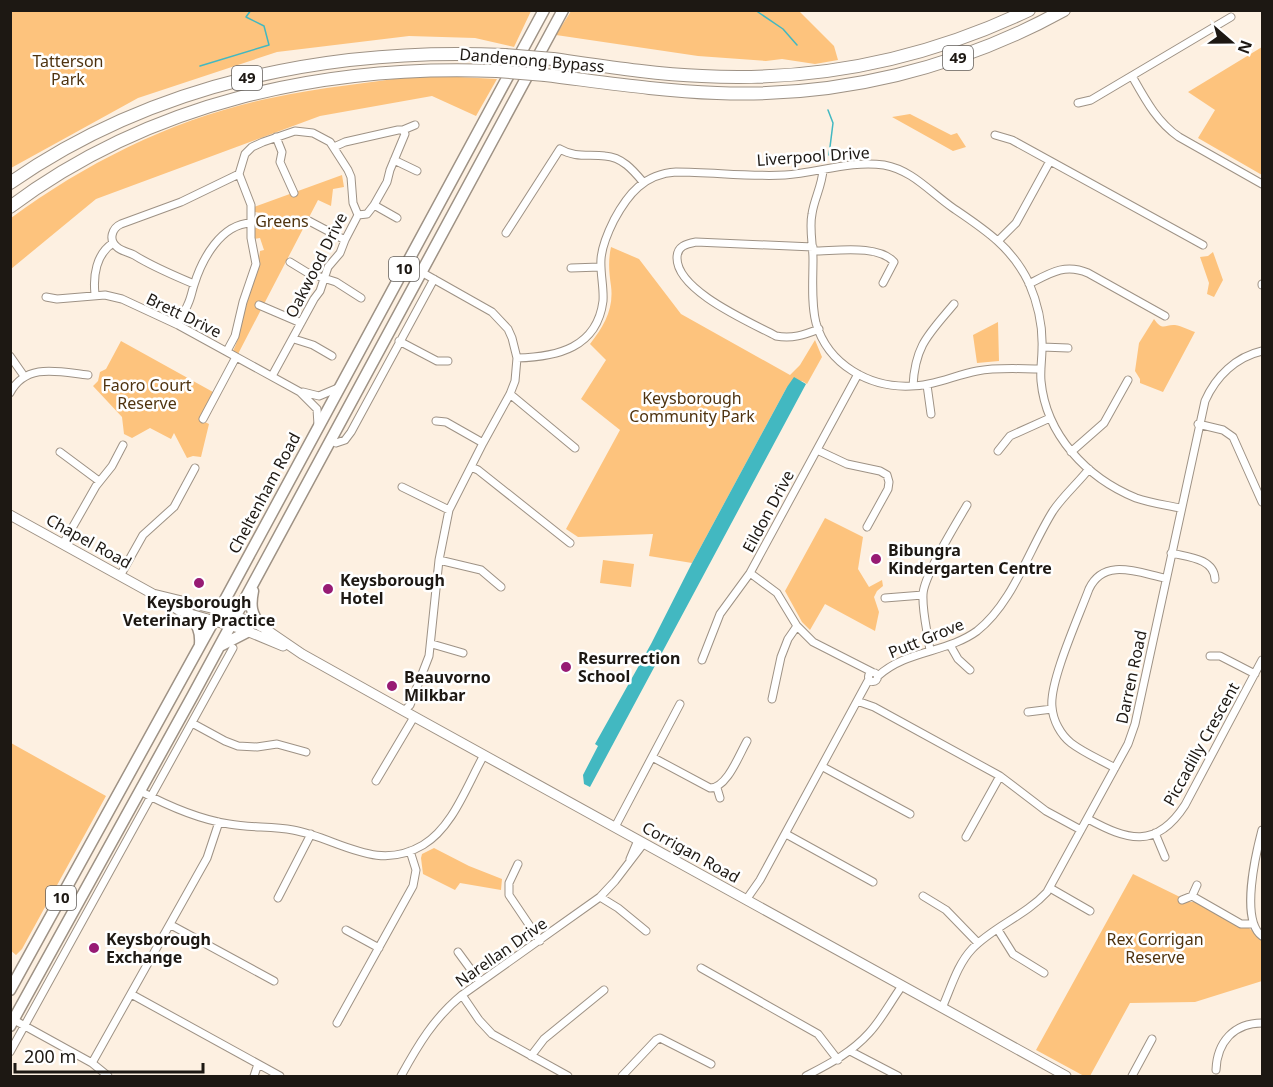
<svg xmlns="http://www.w3.org/2000/svg" width="1273" height="1087" font-family="'Noto Sans',sans-serif">
<style>
.green{fill:#fdc37d}
.water{fill:#42b8c1}
.lines{fill:none;stroke-linecap:round;stroke-linejoin:round}
.stream{stroke:#42b8c1;stroke-width:1.5}
.street-casing{stroke:#9e9285;stroke-width:9}
.secondary-casing{stroke:#9e9285;stroke-width:11}
.primary-casing{stroke:#9e9285;stroke-width:13}
.highway-casing{stroke:#9e9285;stroke-width:14}
.street{stroke:#fff;stroke-width:7}
.secondary{stroke:#fff;stroke-width:9}
.primary{stroke:#fff;stroke-width:10}
.highway{stroke:#fff;stroke-width:12}
.highway-bridge-casing{stroke:#9e9285;stroke-width:14;stroke-linecap:butt}
.highway-bridge{stroke:#fff;stroke-width:12}
.poi-dot{fill:#971b74;stroke:#fff;stroke-width:2}
.labels{text-anchor:middle;stroke-width:5;stroke-linejoin:round;paint-order:stroke}
.shield{fill:#fff;stroke:#615d5a;stroke-width:1.5}
.shield-label{font-size:15px;font-weight:bold;fill:#1d1813}
.street-label{font-size:16px;fill:#1d1813;stroke:#fff}
.park-label{font-size:16px;fill:#4f330f;stroke:#fff}
.poi-label{font-size:16px;font-weight:bold;fill:#1d1813;stroke:#fff;text-anchor:start}
</style>
<rect width="100%" height="100%" fill="#fdf0e1"/>
<path class="green" d="M10 11 11 10 531 11 514 47 475 38 409 36 277 52 138 98 11 168Z
M571 11H799L834 46 838 60 815 64 782 59 766 61 698 56 556 35Z
M1262 47V175L1198 138 1215 110 1188 92Z
M420 75 497 79 476 116 432 96 320 116 96 199 11 269V218C89 161 176 118 271 98 320 87 371 83 420 75Z
M910 114 951 135 957 133 966 147 953 151 892 117Z
M342 175 344 187 333 189 331 206 318 200 238 354 233 351C240 337 241 325 245 310 250 290 258 272 260 251L264 250 260 238 254 239V228H258L261 213 255 212 254 207Z
M611 247 639 259 681 314 790 375 800 365 815 340 822 357 807 384 802 381 787 387 692 563 649 556 653 534 578 537 566 529 620 430 581 399 606 360 590 344C604 326 614 309 611 286 609 272 608 261 611 247Z
M1213 252 1223 280 1214 297 1207 294 1209 283 1200 257 1208 256Z
M1154 319C1163 332 1165 324 1175 325 1182 326 1189 330 1195 332L1163 392 1140 383V379L1135 371 1139 343Z
M998 322 999 361 977 363 973 335Z
M121 341 213 392 199 419 209 424 201 457 193 456 187 458 174 433 171 439 150 428 132 438 124 434 122 417 93 386 98 381 100 372 106 369Z
M825 518 863 537 858 569 869 587 882 580 883 586 877 591 874 597 879 612 875 631 825 604 810 630 802 622 785 591Z
M603 560 634 564 631 587 600 583Z
M11 743 106 796 22 949 16 955 10 950Z
M434 848 469 866 502 879 501 890 460 883 455 890 423 874 421 858 422 854Z
M1133 874 1180 897 1184 902H1196L1239 927 1249 928 1262 940V981L1195 1002 1130 1003 1090 1076H1084L1036 1050Z"/>
<path class="water" d="M794 377 806 384 590 787 584 784 583 775 598 746 595 744 651 644 692 563 787 387Z"/>
<g class="lines">
<path class="stream" d="M755 10 783 29 797 45
M200 66 269 45 264 26 246 17 251 10
M828 110 833 123 829 155"/>
<g class="street-casing">
<path id="street" d="M1132 76C1145 99 1157 122 1179 137L1262 184
M1078 103 1091 100 1231 17
M403 130 415 125
M995 135 1012 140 1203 245
M276 137 282 152 280 162 294 193
M334 147 345 142 398 130H403L405 134 390 170 387 182 374 205 367 214 358 215
M394 160 417 171
M823 170C822 186 814 199 812 214 809 228 813 245 813 259 813 280 811 303 816 323 828 365 870 388 911 386 934 386 955 375 977 371 998 367 1020 369 1041 369
M374 205 397 218
M309 221 345 240
M506 233 560 149C575 158 589 154 605 156 622 157 633 170 643 182
M999 240 1016 223 1050 161
M813 247 696 242C686 244 677 246 677 258 677 291 750 322 776 336 792 339 804 335 819 329
M813 251C836 251 878 244 894 262L883 283
M290 262 308 273 336 282 361 298
M571 268 600 267
M194 284C173 275 153 267 134 255 128 252 121 251 117 247 108 240 112 228 121 224L181 202 239 174
M1029 284C1050 273 1065 263 1088 273L1165 316
M1262 285V284
M95 294C93 276 96 254 113 243
M46 297 57 299 105 295 122 299 178 325 300 392 317 409 318 425
M259 305 301 323
M178 325C181 318 185 311 188 304 191 298 192 291 194 285 202 259 221 224 251 223
M294 339 313 345 332 356
M399 341 437 361H448
M1042 347 1068 348
M227 351 235 336 243 302 256 264 251 238V205L239 174 245 154 252 147 263 142 295 131 313 133 330 142 348 170 351 177 353 203 358 215 345 240 340 253 328 267 320 291 314 299 272 376
M10 356 24 376
M517 358C557 357 597 348 603 301 604 287 600 273 601 259 602 245 608 232 614 220 628 194 644 174 676 172 712 172 749 177 785 175 817 173 851 160 884 165 912 170 930 192 953 208 984 229 1012 247 1029 283 1038 304 1043 326 1042 349 1042 359 1040 370 1041 381 1046 435 1087 478 1136 498 1150 503 1166 505 1180 508
M927 385 931 414
M913 386C915 345 929 334 954 304
M303 392 319 396 338 388
M10 393C26 362 60 372 88 375
M510 394 575 448
M203 419 236 357
M436 421 446 422 483 443
M1198 424 1223 430 1233 437 1262 502
M330 440 336 443 345 440 351 432 434 279
M817 450 847 464 880 471 887 475 889 482 888 489 867 527
M998 451 1010 436 1050 418
M60 452 99 481
M1071 452 1104 423 1128 380
M471 467 478 470 570 543
M402 487 449 510
M63 544 96 486 112 466 123 445
M1171 553C1187 557 1214 558 1215 579
M439 560 481 570 501 587
M750 573 777 593 797 626 813 642 872 672
M120 576 143 535 174 507 195 468
M885 598 923 595
M432 644 463 653
M950 645 958 659 970 670
M930 651C928 633 922 613 923 594 924 575 956 524 967 505
M1210 656H1220L1255 674
M702 660 720 614 750 573 858 374
M868.5 677a4.5 4.5 0 1 1 9 0a4.5 4.5 0 1 1-9 0Z
M878 676C906 650 947 653 977 631 1013 603 1029 549 1053 511 1063 496 1077 484 1089 469
M772 699 781 657 788 639 797 626
M857 701 874 707 1000 776 1046 811 1081 830
M404 711 410 705 429 656 439 560 449 510 483 443 510 394 515 381 517 358 512 338 508 329 492 312 407 264
M1028 712 1052 709
M192 723 225 741 238 746 257 747 277 744 306 752
M652 757 710 788C727 788 739 755 747 741
M823 767 910 814
M1115 768C1101 760 1084 753 1071 743 1061 735 1053 721 1052 707 1049 682 1079 616 1089 589 1104 557 1139 573 1165 578
M376 781 414 717
M717 788 720 798
M140 791C168 806 197 819 229 824 250 828 272 826 293 830 338 838 376 873 423 845 453 827 467 785 484 755
M1088 819C1127 840 1156 850 1185 805L1262 660
M615 827 680 704
M1262 830C1256 853 1240 920 1262 936
M1155 833 1165 857
M786 834 873 882
M966 837 1000 776
M630 859 638 840
M518 864 509 883V895L540 941
M1050 888 1090 911
M923 896 946 910 978 943
M1192 896 1197 885
M600 897 618 908 646 931
M278 898 311 834
M746 900 760 880 869 679
M1182 900 1192 896 1241 924H1253
M171 925 274 981
M346 930 379 948
M998 930 1013 954 1044 973
M458 952 480 982
M701 968 818 1034 838 1060
M131 994 280 1076
M462 995 479 1020 492 1034 568 1076
M942 1008C951 988 957 965 972 949 994 926 1025 916 1047 892L1128 744 1135 724 1205 401C1216 376 1236 357 1262 351
M14 1020 92 1063 108 1076
M337 1023 413 886 416 870 410 851
M850 1051 898 1076
M10 1052 233 648
M531 1056 544 1039 604 990
M92 1063 207 858 219 822
M1216 1070C1217 1042 1234 1023 1262 1023
M254 1076 258 1064
M401 1076C418 1045 434 1018 462 995L600 897 615 881 644 843
M622 1076 656 1040 660 1038 711 1064
M806 1076C829 1064 851 1053 869 1033 882 1019 891 1001 902 986
M1132 1076 1152 1039"/>
</g>
<g class="secondary-casing">
<path id="secondary" d="M10 515 153 594 180 611 242 629 283 646
M153 594 219 610 261 626 302 654 404 711 1066 1076"/>
</g>
<g class="primary-casing">
<path id="primary" d="M253 591C250 606 251 614 261 626
M189 614C197 625 201 630 200 644
M220 646 249 631
M10 990 213 622 544 10
M10 1026 193 695 563 10"/>
</g>
<g class="highway-casing">
<path id="highway" d="M553 59C603 66 653 74 702 76 816 82 926 59 1029 10
M545 75C602 82 660 91 717 93 838 98 959 68 1064 10
M10 183C155 82 332 47 505 55
M10 207C150 102 325 64 497 71"/>
</g>
<use href="#street" class="street"/>
<use href="#secondary" class="secondary"/>
<use href="#primary" class="primary"/>
<use href="#highway" class="highway"/>
<g class="highway-bridge-casing">
<path id="highway-bridge" d="M505 55 553 59
M497 71 545 75"/>
</g>
<use href="#highway-bridge" class="highway-bridge"/>
</g>
<g class="poi-dot">
<circle cx="876" cy="559" r="6"/>
<circle cx="199" cy="583" r="6"/>
<circle cx="328" cy="589" r="6"/>
<circle cx="566" cy="667" r="6"/>
<circle cx="392" cy="686" r="6"/>
<circle cx="94" cy="948" r="6"/>
</g>
<g class="labels">
<g class="shield">
<rect x="943" y="46" width="30" height="24" rx="4.5"/>
<rect x="232" y="66" width="30" height="24" rx="4.5"/>
<rect x="389" y="257" width="30" height="24" rx="4.5"/>
<rect x="46" y="886" width="30" height="24" rx="4.5"/>
</g>
<g class="shield-label">
<text x="958" y="63">49</text>
<text x="247" y="83">49</text>
<text x="404" y="274">10</text>
<text x="61" y="903">10</text>
</g>
<g class="street-label">
<text transform="translate(532 60) rotate(5)" y="6">Dandenong Bypass</text>
<text transform="translate(813 156) rotate(-4)" y="6">Liverpool Drive</text>
<text transform="translate(316 265) rotate(-63)" y="6">Oakwood Drive</text>
<text transform="translate(184 315) rotate(26)" y="6">Brett Drive</text>
<text transform="translate(264 493) rotate(-62)" y="6">Cheltenham Road</text>
<text transform="translate(768 511) rotate(-62)" y="6">Eildon Drive</text>
<text transform="translate(89 541) rotate(29)" y="6">Chapel Road</text>
<text transform="translate(926 638) rotate(-22)" y="6">Putt Grove</text>
<text transform="translate(1131 677) rotate(-78)" y="6">Darren Road</text>
<text transform="translate(1201 744) rotate(-61)" y="6">Piccadilly Crescent</text>
<text transform="translate(691 852) rotate(29)" y="6">Corrigan Road</text>
<text transform="translate(501 952) rotate(-35)" y="6">Narellan Drive</text>
</g>
<g class="park-label">
<text x="68" y="67">Tatterson<tspan x="68" dy="18">Park</tspan></text>
<text x="282" y="227">Greens</text>
<text x="147" y="391">Faoro Court<tspan x="147" dy="18">Reserve</tspan></text>
<text x="692" y="404">Keysborough<tspan x="692" dy="18">Community Park</tspan></text>
<text x="1155" y="945">Rex Corrigan<tspan x="1155" dy="18">Reserve</tspan></text>
</g>
<g class="poi-label">
<text x="888" y="556">Bibungra<tspan x="888" dy="18">Kindergarten Centre</tspan></text>
<text x="340" y="586">Keysborough<tspan x="340" dy="18">Hotel</tspan></text>
<text x="199" y="608" text-anchor="middle">Keysborough<tspan x="199" dy="18">Veterinary Practice</tspan></text>
<text x="578" y="664">Resurrection<tspan x="578" dy="18">School</tspan></text>
<text x="404" y="683">Beauvorno<tspan x="404" dy="18">Milkbar</tspan></text>
<text x="106" y="945">Keysborough<tspan x="106" dy="18">Exchange</tspan></text>
</g>
</g>
<rect width="1273" height="1087" fill="none" stroke="#1d1813" stroke-width="24"/>
<g transform="translate(1231 42) rotate(110)" stroke="#ffffff" stroke-width="4.5" paint-order="stroke">
<path d="M0-4.5L10 22L0 15L-10 22Z" fill="#1d1813"/>
<text y="-9" font-size="16" font-weight="bold" text-anchor="middle" fill="#1d1813">N</text>
</g>
<path d="M15 1063v9h188v-9" fill="none" stroke="#1d1813" stroke-width="3"/>
<text x="24" y="1063" font-size="18" fill="#1d1813" stroke="#ffffff" stroke-width="4.5" paint-order="stroke">200 m</text>
</svg>
